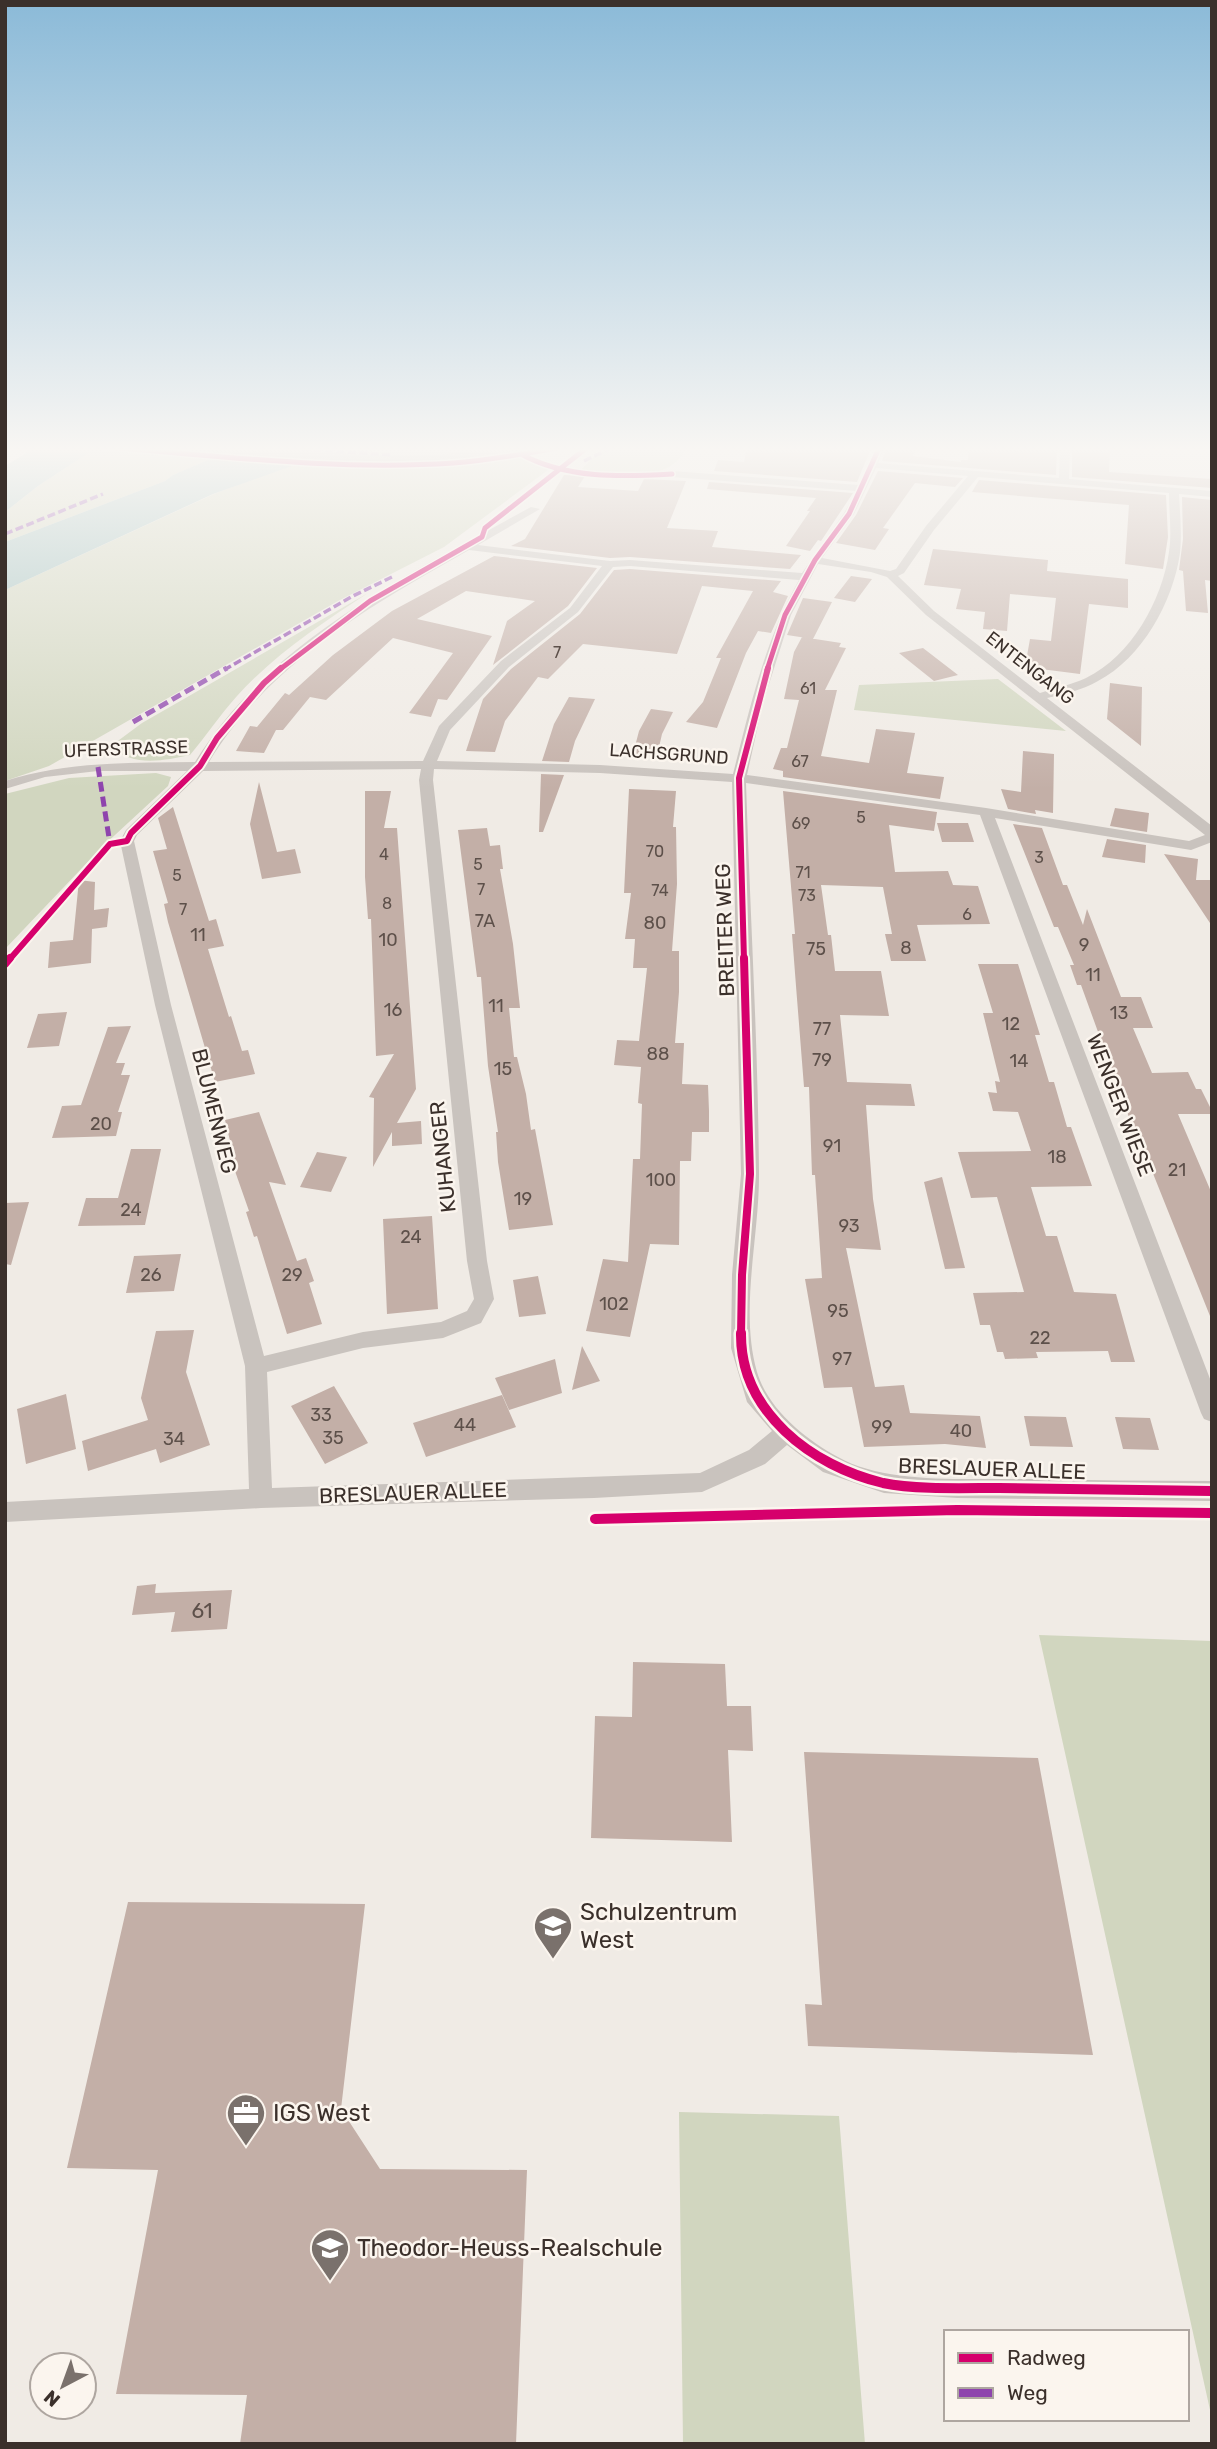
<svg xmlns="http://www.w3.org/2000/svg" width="1217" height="2449" font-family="Rubik,sans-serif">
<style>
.green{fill:#d1d6bf}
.water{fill:#a1c2c1}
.building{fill:#c3afa7}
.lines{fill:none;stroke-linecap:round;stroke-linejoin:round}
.minor{fill:#c9c3be;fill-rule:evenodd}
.primary{fill:#b8b1ad;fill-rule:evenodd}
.quiet-far1{stroke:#8e44ad;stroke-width:3.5;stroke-dasharray:8 3.5;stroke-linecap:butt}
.quiet{stroke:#8e44ad;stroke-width:5;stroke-dasharray:10 5;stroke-linecap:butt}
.cycleway-far3-casing{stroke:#fbf5ee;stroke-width:8}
.cycleway-far2-casing{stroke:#fbf5ee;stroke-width:10}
.cycleway-far1-casing{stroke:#fbf5ee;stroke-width:12}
.cycleway-casing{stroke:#fbf5ee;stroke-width:15}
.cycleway-far3{stroke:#d6006c;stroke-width:5}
.cycleway-far2{stroke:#d6006c;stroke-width:6}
.cycleway-far1{stroke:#d6006c;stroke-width:8}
.cycleway{stroke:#d6006c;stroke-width:10}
.labels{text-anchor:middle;stroke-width:5;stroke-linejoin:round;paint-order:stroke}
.far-number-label{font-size:16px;fill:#5d504a}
.far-street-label{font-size:18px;fill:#3b302b;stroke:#fbf5ee}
.number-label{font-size:18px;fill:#5d504a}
.street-label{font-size:21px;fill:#3b302b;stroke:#fbf5ee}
.near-number-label{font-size:21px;fill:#5d504a}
.near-poi-label{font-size:24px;fill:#3b302b;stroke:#fbf5ee;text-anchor:start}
</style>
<rect width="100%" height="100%" fill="#f0ebe5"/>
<path class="green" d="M99 446H240L173 475 165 481 5 542V512L38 486Z
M367 446H523L520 453 548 470 444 547 338 601 49 766 5 781V590L214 494 292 464 310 465Z
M619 446 686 449C667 486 616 472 581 470L594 456Z
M368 593C322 623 274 655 237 696 220 715 206 736 190 755 163 761 131 767 111 746L142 723Z
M998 679 1066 731 854 710 859 685Z
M156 773 171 777 168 786 102 847 5 949V794L69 778Z
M1039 1635 1212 1641V2419Z
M679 2112 839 2116 865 2444H683Z"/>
<path class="water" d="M38 446H99L38 486 5 512V466Z
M240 446H348L213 494 5 590V542L165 481 173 475Z"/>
<path class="building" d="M747 446H872L857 482 714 471 718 460 744 462Z
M887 446H917L913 456 961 462V460H968L969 446H1057L1056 475 882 461Z
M1072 446 1110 450 1109 472 1212 479V488L1072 477Z
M878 471 963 478 955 487 915 483 883 528 889 529 875 550 836 543 856 515Z
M564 475 585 476 578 487 638 491 644 479 686 481 667 528 718 531 712 547 801 555 790 569 630 557 610 558 511 546 525 539Z
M979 480 1166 495 1168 537 1163 569 1125 564 1129 505 972 492Z
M709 482 853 493 821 541 818 540 810 551 786 546 810 511H807L816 498 707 489Z
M1182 497 1212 500V581L1205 580 1208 613 1186 611 1183 571 1179 570 1183 539Z
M933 549 1048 560 1047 571 1128 579V608L1089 604 1080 674 1025 667 1030 639 1051 641 1056 598 1010 594 1007 631 983 629 985 612 956 609 961 589 924 585Z
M494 556 597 568 568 606 493 665 507 621 535 601 466 591 417 619 492 636 447 700 438 699 431 717 409 713 453 653 393 638 326 700 310 697 283 730H276L264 753 236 751 250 726 257 727 285 693 289 695 333 655 392 611Z
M630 569 781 581 773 592 788 596 771 633 758 631 746 653 717 728 686 722 703 702 721 658H716L753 591 702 586 677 654 583 644 548 679 538 677 505 721 495 752 466 751 483 699 511 669 580 614 614 570Z
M851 576 872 579 855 602 834 598Z
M803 598 832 602 813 639 787 635Z
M802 637 841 643 839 647 846 648 825 690H837L821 756 869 763 876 729 915 733 907 773 944 777 940 799 783 777V771L773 769 781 748H787L799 700 784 699 794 652Z
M923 648 958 675 934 681 899 653Z
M1110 683 1142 687 1141 746 1107 719Z
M569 697 595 699 575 741 569 762 542 761 554 724Z
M651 709 673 712 662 734 657 756 633 754 639 731Z
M1023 751 1054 754 1053 813 1035 810 1036 814 1008 809 1001 789 1021 792Z
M541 774 564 775 543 832H539Z
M259 782 277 852 295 849 301 873 262 879 250 824Z
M629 789 676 791 673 827H676L677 884 672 951H679V992L675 1043H684L682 1084 708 1085 709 1111V1132H692L691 1161H680L679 1245 650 1244 630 1337 586 1331 603 1259 628 1262 633 1159H640L642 1104 638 1103 641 1067 614 1065 617 1040 639 1041 647 968H633L635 939H625L631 893H624Z
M365 791H391L384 828H397L416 1089 397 1123 421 1121 422 1144 392 1146V1132L373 1167 374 1098 369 1097 394 1054 376 1056 371 919H368L365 877Z
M783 791 937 812 934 831 889 825 895 872 948 871 953 885 978 886 990 924 917 925 926 961H891L885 934H892L883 887 821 885 828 935H831L835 971H881L889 1016 840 1015 847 1082 911 1084 915 1106 866 1105 873 1199 881 1250 846 1248 875 1387 904 1385 910 1413 980 1416 986 1448 945 1444 864 1447 852 1387 824 1388 805 1279 822 1278 815 1175H812L809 1087H804L796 986 792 934H795Z
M173 807 209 921 216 919 224 946 208 949 229 1017 231 1016 242 1051 248 1050 255 1074 215 1082 168 922 164 904 168 903 153 851 167 849 158 818Z
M1115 808 1149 813 1147 832 1110 826Z
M937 823H968L974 842H942Z
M1013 824 1042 828 1063 885H1067L1083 925 1087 909 1121 997H1141L1153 1028H1133L1152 1073 1188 1072 1196 1089H1201L1212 1111V1114H1178L1212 1194V1321L1136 1131H1134L1081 985H1077L1070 965H1074L1058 927H1054Z
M487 828 490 846 500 845 503 869H500L513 944 520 1008H509L514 1057H517L526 1094 531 1130 535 1129 553 1225 509 1230 498 1162 496 1132H498L488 1066 481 977H477L458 830Z
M1107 839 1146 845 1145 863 1102 857Z
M1164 854 1198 859 1196 880H1212V926Z
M79 880 95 882 94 910 109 908 107 927 92 929 91 963 48 968 50 942 73 940Z
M978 964H1018L1040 1035H1035L1049 1082H1054L1067 1127H1071L1092 1186 1031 1187 1046 1236H1057L1074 1292 1116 1294 1135 1362H1111L1108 1351 1036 1352 1038 1358 1005 1359 1003 1352H997L990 1325H980L973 1293 1024 1292 997 1197 971 1198 958 1152 1031 1151 1018 1112 993 1111 988 1092 997 1093 995 1081 1000 1082 983 1013H993Z
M67 1012 59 1046 27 1048 38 1014Z
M131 1026 116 1063H125L121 1075H130L118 1112H122L116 1136 52 1138 62 1106 81 1105 108 1027Z
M259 1112 286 1185 269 1182 297 1261 306 1258 314 1281 309 1283 322 1324 287 1334 257 1236 254 1237 246 1212 249 1211 229 1154 233 1153 225 1120Z
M131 1149H161L145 1225 78 1226 86 1198H118Z
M317 1152 347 1157 331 1192 300 1187Z
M942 1177 965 1268 945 1269 924 1182Z
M29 1202 11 1265 5 1264V1203Z
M432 1216 438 1309 387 1314 383 1219Z
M181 1254 174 1291 126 1293 134 1256Z
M538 1276 546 1314 519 1317 513 1280Z
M194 1330 186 1372 210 1445 160 1463 156 1449 88 1471 82 1441 148 1420 141 1398 156 1331Z
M582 1346 600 1381 572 1390Z
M555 1359 562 1393 509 1410 495 1378Z
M334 1386 368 1443 325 1464 291 1406Z
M66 1394 76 1449 26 1464 17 1409Z
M502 1395 516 1427 426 1457 413 1423Z
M1024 1416 1066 1417 1073 1447 1030 1446Z
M1115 1417 1150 1418 1159 1450 1123 1449Z
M156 1584 155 1593 232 1590 227 1629 171 1632 175 1612 132 1615 137 1586Z
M633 1662 725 1664 727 1706H751L753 1751 728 1750 732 1842 591 1838 595 1716 632 1717Z
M804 1752 1038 1758 1093 2055 808 2046 805 2004 822 2005Z
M128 1902 365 1904 341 2109 380 2169 527 2170 516 2444H240L247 2395 116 2394 158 2170 67 2168Z"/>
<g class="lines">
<path class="minor" d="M875 446H885L878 463 1059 478 1060 446H1070L1069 479 1212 491V497L1179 494C1180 514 1182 534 1180 553 1173 602 1142 658 1098 681 1082 690 1065 694 1047 698L1212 826V842L1191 850 995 818 1212 1384V1422L1204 1419 1201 1413 980 815 746 783C750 912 758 1042 759 1171 760 1235 739 1309 757 1372 768 1409 805 1439 838 1457 887 1485 970 1478 1026 1479 1088 1480 1150 1481 1212 1481V1501L957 1498 884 1493 823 1472 787 1445 765 1464 702 1492 594 1498 261 1508 5 1522V1502L249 1489 245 1366 155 1005 120 841 126 830 187 771H98L45 777 5 789V781C68 761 130 763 195 762 272 638 408 575 531 507L540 509 478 545 610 561 630 560 802 573 844 513 857 491 672 477 667 474 672 471 859 485ZM876 468 968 476 926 526 896 569 890 571 822 558 854 514ZM978 477 1169 493C1169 513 1172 533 1169 552 1162 601 1131 656 1086 678 1071 685 1055 688 1040 693L934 611 898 576 904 573 934 530ZM469 550 602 566 570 608 501 661 439 726 423 761 209 762C269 663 370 606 469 550ZM818 564 871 572 887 577 926 615 1205 835 1189 841 986 808 747 775 763 703 791 615ZM630 566 799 580C765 640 750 707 733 774L600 765 437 761 450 730 509 667 578 612 613 567ZM421 769 419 780 467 1261 474 1299 467 1311 441 1322 363 1332 264 1356 171 1005 134 841 137 835 203 771ZM434 769 600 773 732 782 741 1174 732 1275 731 1348 747 1402 772 1431 749 1450 700 1473 272 1488 267 1372 363 1348 443 1338 481 1323 494 1299 487 1261 433 780Z"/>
<path class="primary" d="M169 446C249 442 329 456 409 456 457 456 507 444 553 446L550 449C428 480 301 460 177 451Z"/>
<path class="quiet-far1" d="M256 446 393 455
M584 461 615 446
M5 534 103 494
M224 670 353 596 392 577"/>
<path class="quiet" d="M133 722 227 668
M98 767 110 844"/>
<g class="cycleway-far3-casing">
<path id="cycleway-far3" d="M95 446C213 455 334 471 453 463 492 460 530 453 569 446
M521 454C566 479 622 477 672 474
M279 670 370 601 482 537 485 528 589 446
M767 670 785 615 815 560 849 514 880 446"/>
</g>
<g class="cycleway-far2-casing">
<path id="cycleway-far2" d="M9 960 110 844 127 841 131 833 200 766 217 738 264 683 281 668
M744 960 739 778 768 668"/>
</g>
<g class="cycleway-far1-casing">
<path id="cycleway-far1" d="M5 964 10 958
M741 1335 742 1275 750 1174 744 958"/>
</g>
<g class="cycleway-casing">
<path id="cycleway" d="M741 1333C740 1412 812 1466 883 1483 916 1490 965 1488 999 1488 1070 1489 1141 1490 1212 1491
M595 1519 957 1510 1212 1513"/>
</g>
<use href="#cycleway-far3" class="cycleway-far3"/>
<use href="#cycleway-far2" class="cycleway-far2"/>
<use href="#cycleway-far1" class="cycleway-far1"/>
<use href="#cycleway" class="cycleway"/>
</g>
<linearGradient id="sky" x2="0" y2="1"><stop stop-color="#8bbad8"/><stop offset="0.57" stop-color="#f8f6f3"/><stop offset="1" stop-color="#f8f6f3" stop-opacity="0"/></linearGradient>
<rect width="1217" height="789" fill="url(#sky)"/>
<defs>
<g id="school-pin" transform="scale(2.0125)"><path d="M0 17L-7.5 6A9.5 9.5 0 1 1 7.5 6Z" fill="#7a716c" stroke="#fbf5ee"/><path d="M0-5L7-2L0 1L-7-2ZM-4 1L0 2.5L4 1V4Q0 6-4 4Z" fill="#fff"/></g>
<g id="office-pin" transform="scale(2.0125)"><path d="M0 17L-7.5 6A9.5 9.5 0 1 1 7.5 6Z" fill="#7a716c" stroke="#fbf5ee"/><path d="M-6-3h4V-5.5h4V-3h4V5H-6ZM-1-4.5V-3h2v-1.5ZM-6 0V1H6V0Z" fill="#fff"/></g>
</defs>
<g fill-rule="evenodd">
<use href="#school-pin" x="553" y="1926"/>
<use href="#office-pin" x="246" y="2113"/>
<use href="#school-pin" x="330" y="2248"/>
</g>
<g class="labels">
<g class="far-number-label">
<text x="557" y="658">7</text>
<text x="808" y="694">61</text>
<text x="800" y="767">67</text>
<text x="861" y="823">5</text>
<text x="801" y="829">69</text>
<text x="655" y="857">70</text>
<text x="384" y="860">4</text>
<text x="1039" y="863">3</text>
<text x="478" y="870">5</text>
<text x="803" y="878">71</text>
<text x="177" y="881">5</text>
<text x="481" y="895">7</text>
<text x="660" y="896">74</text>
<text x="807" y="901">73</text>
<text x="387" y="909">8</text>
<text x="183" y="915">7</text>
<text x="967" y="920">6</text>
</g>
<g class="far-street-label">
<text transform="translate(1030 668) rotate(38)" y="6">ENTENGANG</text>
<text transform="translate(126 749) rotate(-2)" y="6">UFERSTRASSE</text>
<text transform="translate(669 754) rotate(4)" y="6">LACHSGRUND</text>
</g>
<g class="number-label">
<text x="485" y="927">7A</text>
<text x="655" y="929">80</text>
<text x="198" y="941">11</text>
<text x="388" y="946">10</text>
<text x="1084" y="951">9</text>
<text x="906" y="954">8</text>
<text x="816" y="955">75</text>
<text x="1093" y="981">11</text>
<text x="496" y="1012">11</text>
<text x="393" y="1016">16</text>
<text x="1119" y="1019">13</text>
<text x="1011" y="1030">12</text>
<text x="822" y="1035">77</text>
<text x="658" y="1060">88</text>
<text x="822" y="1066">79</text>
<text x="1019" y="1067">14</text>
<text x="503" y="1075">15</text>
<text x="101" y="1130">20</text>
<text x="832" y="1152">91</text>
<text x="1057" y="1163">18</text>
<text x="1177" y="1176">21</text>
<text x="661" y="1186">100</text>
<text x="523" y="1205">19</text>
<text x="131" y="1216">24</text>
<text x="849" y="1232">93</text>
<text x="411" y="1243">24</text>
<text x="151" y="1281">26</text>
<text x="292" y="1281">29</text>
<text x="614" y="1310">102</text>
<text x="838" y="1317">95</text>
<text x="1040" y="1344">22</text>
<text x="842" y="1365">97</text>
<text x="321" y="1421">33</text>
<text x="465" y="1431">44</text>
<text x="882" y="1433">99</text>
<text x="961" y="1437">40</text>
<text x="333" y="1444">35</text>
<text x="174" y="1445">34</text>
</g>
<g class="street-label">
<text transform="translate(725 930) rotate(-92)" y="7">BREITER WEG</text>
<text transform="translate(1120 1105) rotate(69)" y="7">WENGER WIESE</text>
<text transform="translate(214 1111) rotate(76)" y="7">BLUMENWEG</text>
<text transform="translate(443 1157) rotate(-96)" y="7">KUHANGER</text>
<text transform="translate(992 1469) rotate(2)" y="7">BRESLAUER ALLEE</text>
<text transform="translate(413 1493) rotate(-2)" y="7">BRESLAUER ALLEE</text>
</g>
<g class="near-number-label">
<text x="202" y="1618">61</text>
</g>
<g class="near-poi-label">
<text x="580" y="1920">Schulzentrum<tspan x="580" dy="28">West</tspan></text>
<text x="273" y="2121">IGS West</text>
<text x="357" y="2256">Theodor-Heuss-Realschule</text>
</g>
</g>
<rect width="1217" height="2449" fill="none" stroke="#3b302b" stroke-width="14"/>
<rect x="944" y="2330" width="245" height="91" fill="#fbf5ee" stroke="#aea6a0" stroke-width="2"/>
<rect x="958" y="2353" width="35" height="10" fill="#d6006c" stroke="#aea6a0" stroke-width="2"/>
<text x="1007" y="2365" font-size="21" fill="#3b302b">Radweg</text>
<rect x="958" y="2388" width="35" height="10" fill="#8e44ad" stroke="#aea6a0" stroke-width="2"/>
<text x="1007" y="2400" font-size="21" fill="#3b302b">Weg</text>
<g transform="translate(63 2386) rotate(221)"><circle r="33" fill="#fbf5ee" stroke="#aea6a0" stroke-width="2"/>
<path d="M0-5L12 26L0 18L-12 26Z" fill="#7a716c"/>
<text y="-10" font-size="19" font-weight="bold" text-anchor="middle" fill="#3b302b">N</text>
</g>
</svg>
